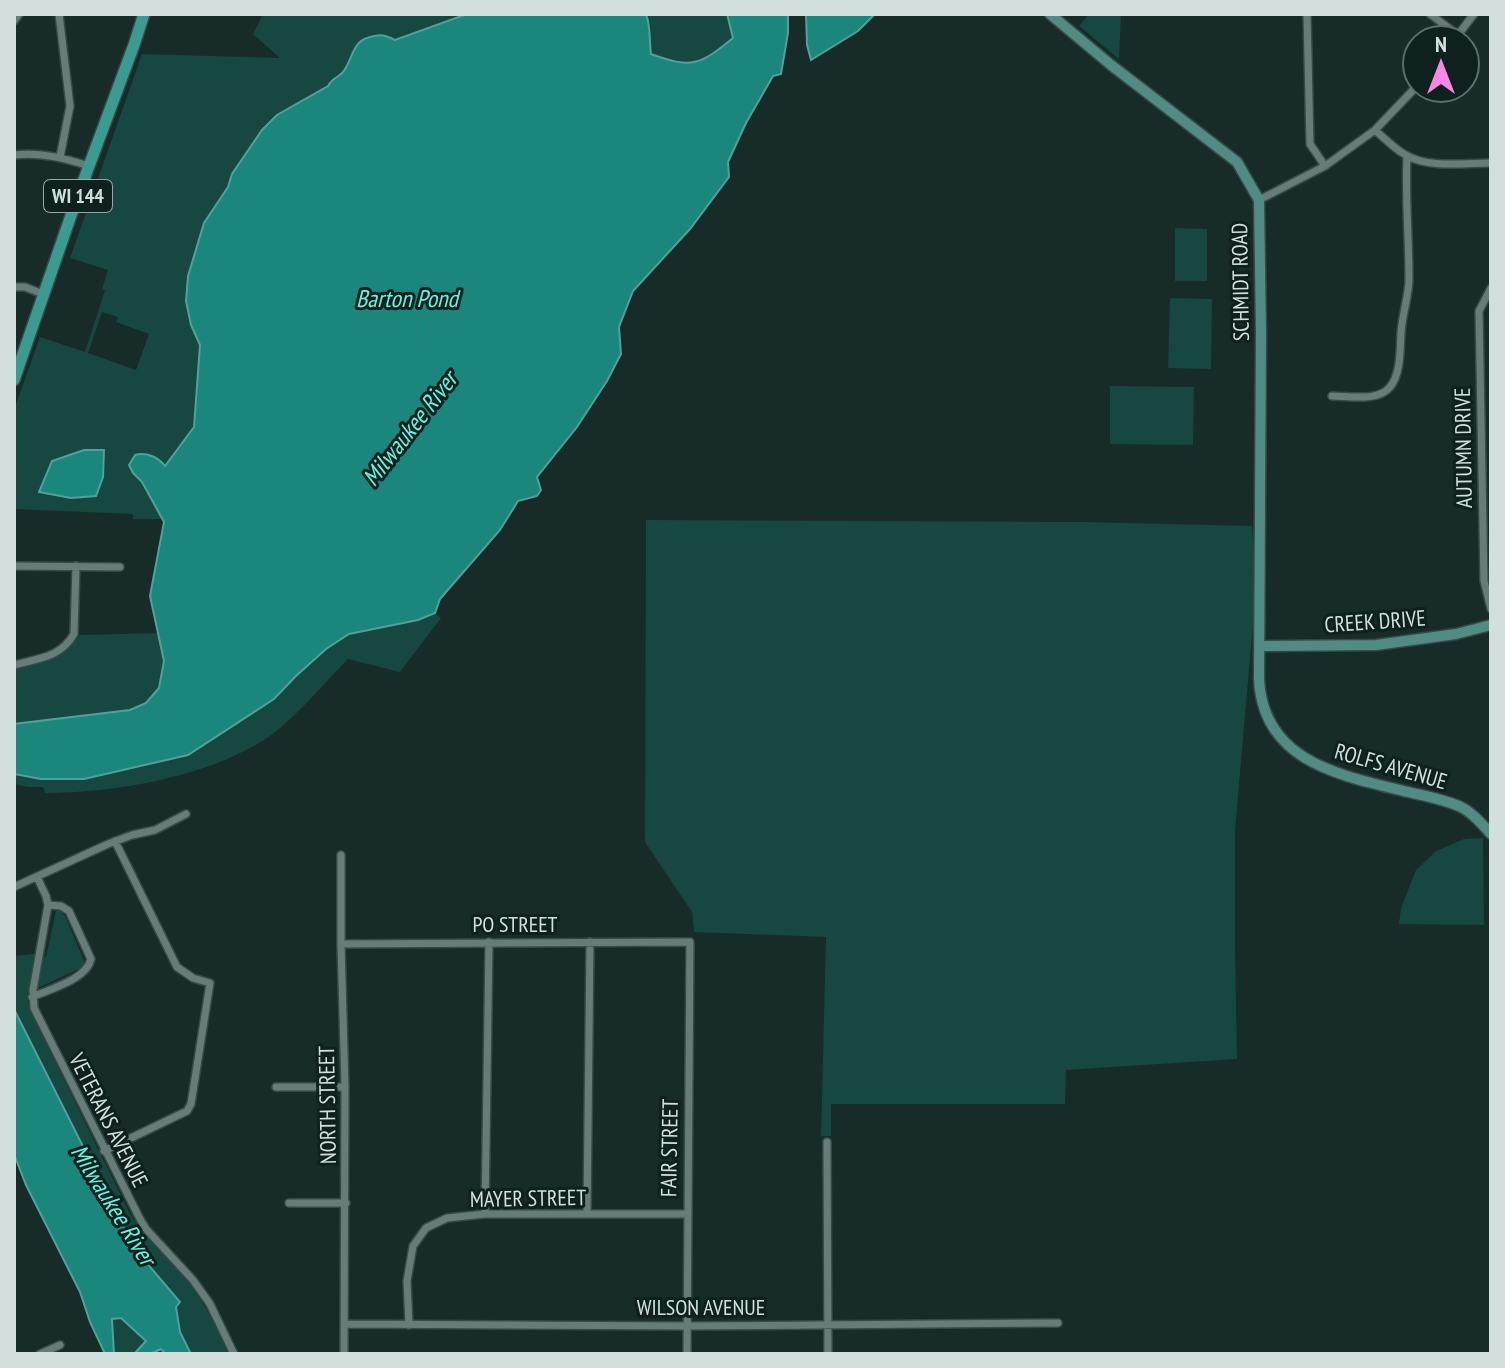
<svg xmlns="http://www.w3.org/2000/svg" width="1505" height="1368" font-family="'PT Sans Narrow',sans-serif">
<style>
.green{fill:#164741;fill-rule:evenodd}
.water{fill:#1b877c;stroke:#52a199;stroke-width:2}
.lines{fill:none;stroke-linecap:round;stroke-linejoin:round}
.street-casing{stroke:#384846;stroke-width:10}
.secondary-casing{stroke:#384846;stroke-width:13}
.primary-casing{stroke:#384846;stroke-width:14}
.street{stroke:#667c78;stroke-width:7}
.secondary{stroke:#508b84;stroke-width:10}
.primary{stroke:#3b9b90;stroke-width:11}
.labels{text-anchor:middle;stroke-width:6;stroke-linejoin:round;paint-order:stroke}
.shield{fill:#0e211e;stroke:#98a6a4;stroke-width:2}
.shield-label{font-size:20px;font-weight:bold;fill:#d3dfdd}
.street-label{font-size:22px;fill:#d3dfdd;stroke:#0e211e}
.water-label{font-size:24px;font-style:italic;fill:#68f3e1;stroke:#0e211e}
</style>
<rect width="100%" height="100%" fill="#172b28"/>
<path class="green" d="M263 14H467L395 40 356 46 342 73 331 80 328 86 277 115 262 130 232 174 228 187 204 223 188 276 191 325 200 345 194 427 165 466 133 473 142 482 162 519H133V514L14 509V410L40 337 85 352 105 290 102 289 108 270 70 258 142 54 280 58 253 34ZM102 312 118 317 116 322 149 334 136 370 88 353Z
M646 14H727L733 37C699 66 693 69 651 54 649 40 651 27 646 14Z
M1089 14H1121L1119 59 1079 26Z
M1175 228 1207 229V281H1175Z
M1170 298 1212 299 1211 369 1168 368Z
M1110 386 1194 387 1193 445 1110 444Z
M646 520 1084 522 1252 526 1255 574 1253 624 1235 830V948L1237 1059 1066 1070 1065 1104H831V1136H821L826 937 694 932 692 912 645 842Z
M435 613 441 618 400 672 348 659C324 683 301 712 274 733 216 776 115 793 45 793L43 787H28L14 784V774L41 779 274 699 296 676 326 648 349 634 418 620Z
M159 633C165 656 167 685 148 702 143 706 135 708 130 710L14 724V668C37 660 64 656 80 635Z
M1483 838 1484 925 1399 924 1401 908 1416 870 1436 851 1464 839Z
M56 911H60L65 916 85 963 83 967 27 993 29 1008 130 1214C142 1233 157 1245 172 1262 197 1290 214 1319 228 1354H191L180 1332 176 1306 179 1301 134 1248 14 1009V956L34 954 46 957Z
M122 1318 146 1341 136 1353 150 1354 161 1349 166 1354H114L112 1319Z"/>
<path class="water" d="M467 14H646C651 27 649 40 651 54 692 69 700 65 733 38L727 14H788V33L781 74 773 76 746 123 728 162 729 177 690 229 633 291 619 327 621 354 607 381 577 427 537 477 541 490 537 496 518 501 500 530 440 599 435 613 418 620 349 634 326 649 296 676 274 699 188 755 84 779H41L14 774V724L130 710 146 703 159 688 164 661 150 596 164 522 142 482 133 473 129 465 135 455C147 452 158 457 165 466L194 427 200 345 191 325 186 301 188 276 204 223 228 187 232 174 262 130 277 115 328 86C332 78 336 79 342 73 353 61 351 41 370 37 381 34 385 35 395 40Z
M806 14H875L858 31 811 60 807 45Z
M84 450H104L103 477 96 496 71 498 39 492 52 461Z
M14 1009 134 1248 180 1302 176 1307 180 1332 191 1354H166L161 1349 150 1354 135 1353 146 1341 121 1318 112 1319 114 1354H105L90 1322 80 1292 26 1185 14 1154Z"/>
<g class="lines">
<g class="street-casing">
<path id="street" d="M59 14 70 106 60 157
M1307 14 1310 144 1325 166
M1430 14 1458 35
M14 21 19 14
M1454 40 1474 14
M1375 130C1384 138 1394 148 1404 154 1428 169 1464 163 1491 163
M14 155C40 152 64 158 89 166
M1259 200 1325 166 1375 130 1417 86
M14 287H25L43 294
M1491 288 1479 311 1484 581 1491 609
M1332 396C1349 396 1378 402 1390 387 1401 374 1400 349 1401 333 1402 315 1409 295 1409 279 1409 237 1405 197 1407 156
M14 566 120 567
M14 665C39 658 60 658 74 634L76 566
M341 855V944L345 1087 344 1354
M37 877 46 896 48 905 33 990 34 1008 140 1219 146 1229 193 1280 210 1304 234 1354
M14 887 108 844 132 835 155 830 186 814
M341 944 690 942 687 1354
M32 997C50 989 87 979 91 959L69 911 61 906 48 905
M276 1087H345
M827 1142 828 1354
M104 1151 187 1111 191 1104 210 983 193 978 177 967 115 841
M289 1203H346
M485 1214 489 942
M587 1214 590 942
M344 1324 687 1326 1058 1323
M409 1325 407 1281 413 1246 426 1228 447 1218 485 1214H687
M40 1354 60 1345"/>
</g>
<g class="secondary-casing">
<path id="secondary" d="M1050 14 1111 65 1237 162 1259 200 1261 333 1259 679C1263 764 1344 776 1412 793 1427 796 1444 800 1459 806 1472 812 1482 824 1491 834
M1260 646 1376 645 1456 634 1491 625"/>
</g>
<g class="primary-casing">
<path id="primary" d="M14 380 76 201 134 45 144 14"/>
</g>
<use href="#street" class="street"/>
<use href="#secondary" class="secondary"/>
<use href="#primary" class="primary"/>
</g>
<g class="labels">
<rect class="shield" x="44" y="180" width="68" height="32" rx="6"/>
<g class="shield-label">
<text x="78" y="203">WI 144</text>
</g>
<g class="street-label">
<text transform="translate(1240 282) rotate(-91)" y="8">SCHMIDT ROAD</text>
<text transform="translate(1463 448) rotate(-91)" y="8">AUTUMN DRIVE</text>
<text transform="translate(1375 621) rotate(-4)" y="8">CREEK DRIVE</text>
<text transform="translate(1391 766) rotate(16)" y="8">ROLFS AVENUE</text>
<text x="515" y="932">PO STREET</text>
<text transform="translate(327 1105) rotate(-91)" y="8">NORTH STREET</text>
<text transform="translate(109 1120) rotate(63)" y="8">VETERANS AVENUE</text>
<text transform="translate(669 1148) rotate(-89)" y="8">FAIR STREET</text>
<text transform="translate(528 1198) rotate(-1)" y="8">MAYER STREET</text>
<text x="701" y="1315">WILSON AVENUE</text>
</g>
<g class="water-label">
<text x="407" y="307">Barton Pond</text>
<text transform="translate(410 429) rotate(-52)" y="8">Milwaukee River</text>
<text transform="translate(113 1205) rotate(58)" y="8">Milwaukee River</text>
</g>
</g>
<rect width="1505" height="1368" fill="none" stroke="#d3dfdd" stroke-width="32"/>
<g transform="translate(1441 64)"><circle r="38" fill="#0e211e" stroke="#5d6d6a" stroke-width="2"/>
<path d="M0-6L14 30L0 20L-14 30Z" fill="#fa87e6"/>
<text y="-12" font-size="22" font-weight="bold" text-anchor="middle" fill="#d3dfdd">N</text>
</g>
</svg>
